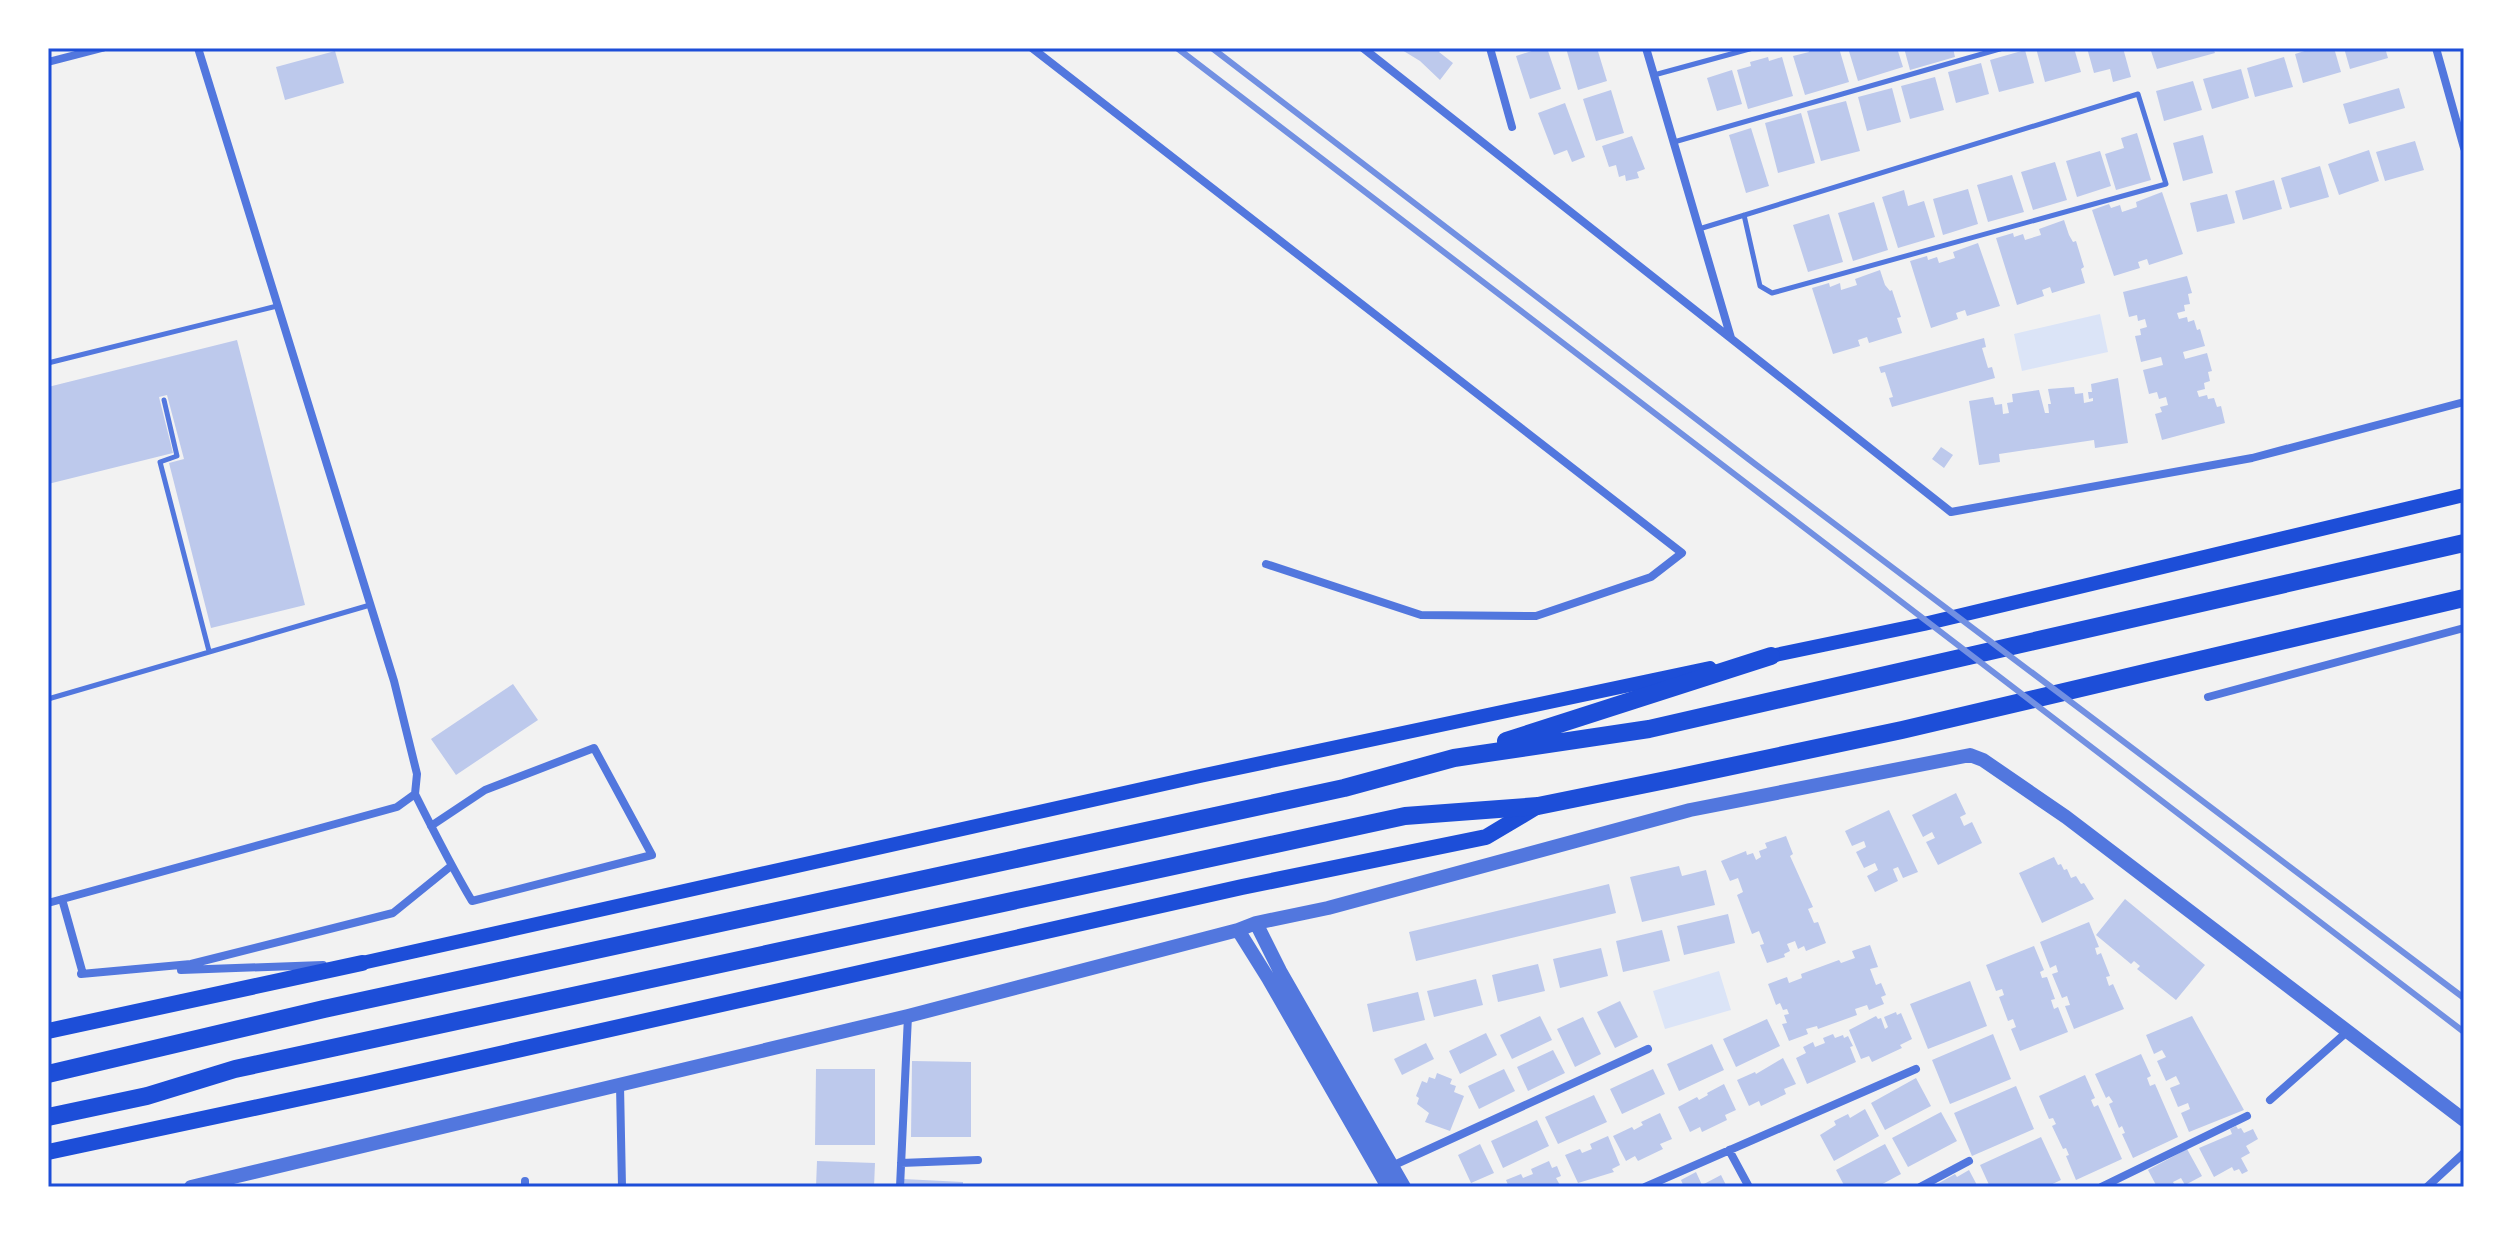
<svg xmlns="http://www.w3.org/2000/svg" width="2512" height="1235" font-family="'Golos Text',sans-serif">
<style>
.green{fill:#dbe4f7}
.building{fill:#bdc9ec}
.lines{fill:none;stroke-linecap:round;stroke-linejoin:round}
.service{stroke:#5277de;stroke-width:5}
.minor{stroke:#5277de;stroke-width:8}
.tertiary{stroke:#5277de;stroke-width:14}
.secondary{stroke:#1d4ed8;stroke-width:14}
.primary{stroke:#1d4ed8;stroke-width:16}
.trunk{stroke:#1d4ed8;stroke-width:18}
.rail{stroke:#7290e2;stroke-width:6}
.neatline{fill:none;stroke:#1d4ed8;stroke-width:3}
</style>
<rect width="100%" height="100%" fill="#f2f2f2"/>
<path class="green" d="M2100 314 2108 352 2022 371 2014 334Z
M1719 971 1731 1010 1665 1029 1653 991Z"/>
<path class="building" d="M1404 48H1442L1439 52 1453 63 1440 80 1420 61 1402 50Z
M1541 48H1547L1561 89 1530 99 1516 56Z
M1566 48H1597L1607 81 1578 90Z
M1812 48H1839L1849 82 1805 95 1793 56 1809 52 1808 49Z
M1848 48H1897L1903 67 1858 81Z
M1904 48H1953L1955 57 1910 70Z
M2036 48H2074L2081 72 2045 82Z
M2087 48H2123L2131 77 2113 82 2110 69 2094 73Z
M2150 48H2213L2215 53 2157 69Z
M2314 48H2334L2341 72 2303 83 2295 54Z
M2344 48H2385L2388 58 2350 69Z
M2025 50 2034 83 1999 92 1990 60Z
M335 51 344 83 285 100 276 67Z
M1768 57 1769 61 1782 57 1793 96 1748 109 1737 70 1751 66 1750 62Z
M2284 57 2293 87 2255 97 2247 68Z
M1981 63 1989 94 1956 103 1948 72Z
M2241 69 2249 98 2212 109 2203 79Z
M1732 70 1742 104 1717 111 1707 78Z
M1935 77 1944 110 1910 119 1901 86Z
M2193 81 2202 110 2164 121 2156 91Z
M1892 88 1901 122 1867 131 1858 97Z
M2399 88 2405 108 2349 124 2343 104Z
M1611 90 1624 133 1596 141 1583 99Z
M1846 101 1860 151 1821 161 1807 111Z
M1565 103 1585 157 1572 162 1567 150 1554 155 1538 113Z
M1801 113 1815 163 1778 173 1765 123Z
M1751 128 1769 186 1746 193 1729 135Z
M2137 133 2151 180 2116 190 2105 154 2124 148 2121 138Z
M2203 135 2213 173 2183 181 2173 143Z
M1632 136 1645 169 1637 172 1639 178 1626 181 1625 175 1619 177 1616 165 1609 167 1602 146Z
M2415 141 2424 170 2385 181 2376 152Z
M2369 150 2379 181 2339 195 2328 164Z
M2100 151 2111 186 2077 197 2066 161Z
M2055 162 2067 200 2033 210 2021 172Z
M2320 166 2329 197 2290 208 2281 178Z
M2012 175 2024 212 1988 222 1977 185Z
M2274 180 2282 209 2243 220 2235 191Z
M1968 189 1978 224 1943 235 1933 199Z
M1904 190 1908 206 1924 201 1935 237 1898 248 1882 197Z
M2162 192 2183 254 2149 265 2147 259 2138 262 2140 268 2114 276 2092 210 2109 204 2111 208 2120 205 2122 212 2137 207 2136 202Z
M2227 194 2235 223 2197 232 2190 203Z
M1874 202 1888 250 1853 261 1838 213Z
M1829 214 1843 262 1808 272 1793 225Z
M2064 220 2069 235 2073 242 2076 241 2084 267 2081 269 2085 283 2052 293 2050 287 2042 290 2044 296 2017 305 1996 238 2013 233 2014 237 2023 234 2025 240 2041 235 2039 229Z
M1978 243 2000 306 1967 316 1965 310 1956 313 1958 319 1931 328 1910 261 1927 256 1928 260 1937 257 1939 263 1955 258 1953 252Z
M1880 270 1885 285 1890 291 1892 290 1901 317 1897 318 1902 333 1869 343 1867 337 1858 340 1860 346 1833 354 1812 288 1829 283 1830 287 1840 283 1841 290 1857 285 1855 279Z
M2187 276 2192 293 2188 294 2190 304 2184 305 2185 311 2177 313 2179 319 2187 317 2188 322 2194 320 2197 330 2200 329 2205 346 2183 352 2185 359 2207 353 2212 371 2208 372 2210 381 2204 383 2205 389 2197 391 2199 397 2207 395 2208 399 2214 398 2217 407 2221 406 2225 423 2162 440 2155 414 2162 412 2160 407 2168 405 2166 397 2159 399 2157 392 2149 394 2143 370 2163 365 2161 357 2141 362 2135 336 2141 335 2140 329 2147 327 2145 319 2138 321 2137 315 2129 317 2123 292Z
M1984 338 1986 347 1982 348 1988 368 1992 367 1995 378 1892 407 1889 398 1893 397 1885 372 1881 373 1879 367Z
M237 340 305 605 211 628 169 463 184 459 167 395 159 397 173 453 48 484V387Z
M2118 378 2128 443 2095 448 2094 440 1999 454 2000 462 1979 465 1969 401 1993 397 1995 405 2002 404 2003 414 2009 413 2007 403 2013 402 2012 394 2039 390 2045 413H2049L2048 404H2051L2048 389 2074 387 2075 394 2083 393 2084 403 2093 401V398L2089 399 2088 392H2092L2091 384Z
M1941 447 1953 455 1944 468 1932 459Z
M513 684 538 720 456 775 431 739Z
M1956 793 1966 814 1960 817 1964 826 1972 822 1982 843 1938 865 1926 842 1935 838 1932 832 1923 837 1912 815Z
M1889 810 1918 872 1903 878 1898 867 1893 869 1898 881 1875 892 1867 876 1878 870 1875 863 1864 868 1856 852 1866 847 1864 841 1852 846 1845 831Z
M1786 836 1793 854 1790 856 1813 907 1808 909 1814 923 1818 922 1826 943 1806 951 1804 946 1798 949 1795 941 1787 944 1790 951 1784 954 1785 957 1767 963 1760 945 1764 944 1759 931 1752 934 1737 895 1743 892 1738 878 1730 881 1721 861 1746 851 1747 855 1753 853 1756 860 1761 857 1759 851 1767 848 1765 843Z
M2054 857 2058 865 2061 864 2064 870 2067 869 2071 878 2076 876 2081 884 2084 883 2094 899 2042 923 2019 873Z
M1679 866 1682 876 1706 870 1715 905 1642 922 1630 877Z
M1609 884 1616 913 1416 961 1409 932Z
M2125 899 2205 965 2176 1000 2137 969 2140 966 2134 961 2131 964 2096 935Z
M1728 914 1735 943 1684 955 1677 926Z
M2089 922 2099 947 2095 948 2097 955 2101 953 2110 976 2106 977 2109 986 2113 984 2124 1009 2074 1029 2065 1006 2070 1005 2067 996 2062 998 2052 974 2058 972 2056 965 2050 968 2040 942Z
M1662 930 1670 961 1623 972 1616 941Z
M1870 945 1878 967 1870 969 1876 985 1881 983 1886 995 1881 997 1884 1004 1869 1010 1867 1005 1855 1009 1857 1015 1818 1029 1817 1026 1806 1029 1808 1034 1789 1041 1782 1024 1787 1023 1784 1015 1789 1014 1787 1009 1783 1010 1780 1003 1776 1005 1768 984 1787 977 1789 983 1802 978 1801 974 1839 960 1841 963 1855 958 1852 951Z
M2034 946 2044 970 2040 972 2042 978 2047 977 2055 999 2051 1000 2054 1009 2058 1007 2068 1032 2020 1051 2011 1029 2016 1027 2013 1019 2008 1021 1999 997 2004 995 2002 989 1996 991 1986 965Z
M1601 948 1608 976 1560 988 1553 959Z
M1538 964 1545 991 1498 1002 1492 975Z
M1476 979 1483 1005 1434 1017 1427 991Z
M1970 981 1987 1026 1928 1049 1910 1004Z
M1418 992 1425 1020 1373 1032 1367 1004Z
M1620 1001 1638 1037 1615 1048 1597 1012Z
M1896 1012 1897 1015 1901 1013 1912 1039 1900 1045 1902 1048 1872 1062 1869 1056 1861 1059 1849 1030 1876 1016 1878 1019 1881 1018 1885 1029 1888 1027 1884 1017Z
M1540 1016 1552 1040 1512 1059 1500 1035Z
M2192 1016 2244 1110 2189 1132 2181 1113 2190 1109 2188 1103 2178 1107 2170 1088 2180 1084 2176 1076 2166 1081 2157 1061 2166 1057 2162 1050 2154 1054 2146 1035Z
M1583 1017 1601 1054 1575 1067 1557 1029Z
M1767 1019 1780 1046 1736 1067 1723 1039Z
M1486 1033 1497 1055 1460 1074 1449 1051Z
M1833 1034 1835 1038 1843 1035 1844 1038 1848 1036 1853 1046 1850 1047 1856 1062 1807 1084 1796 1058 1806 1053 1803 1047 1813 1042 1815 1047 1825 1043 1823 1038Z
M1993 1034 2011 1079 1950 1104 1932 1060Z
M1426 1043 1434 1059 1402 1075 1394 1059Z
M1712 1044 1724 1070 1679 1091 1667 1064Z
M1553 1050 1565 1073 1528 1091 1517 1067Z
M2141 1054 2151 1076 2147 1078 2150 1086 2155 1084 2178 1137 2133 1158 2122 1134 2125 1133 2122 1126 2119 1128 2109 1104 2113 1102 2109 1096 2106 1098 2095 1074Z
M1783 1058 1796 1084 1784 1089 1786 1094 1761 1106 1759 1101 1749 1106 1737 1080 1755 1072 1756 1074Z
M912 1061 971 1062V1137H911Z
M816 1069H875V1145H815Z
M1504 1069 1515 1091 1479 1109 1468 1086Z
M1653 1069 1665 1094 1622 1114 1610 1089Z
M1437 1073 1452 1079 1450 1084 1456 1086 1454 1092 1464 1096 1450 1131 1425 1122 1429 1113 1417 1104 1419 1098 1416 1096 1422 1081 1427 1083 1429 1077 1435 1079Z
M2085 1075 2095 1098 2091 1100 2094 1107 2098 1105 2122 1159 2076 1180 2066 1156 2069 1155 2066 1148 2063 1149 2052 1126 2056 1124 2053 1118 2049 1119 2039 1096Z
M1916 1078 1931 1106 1885 1130 1871 1103Z
M1724 1084 1736 1110 1725 1115 1727 1120 1702 1132 1700 1127 1690 1132 1678 1107 1697 1097 1699 1100 1708 1095 1707 1093Z
M2016 1086 2034 1129 1972 1156 1954 1113Z
M1594 1095 1607 1122 1558 1144 1545 1117Z
M1865 1109 1879 1136 1834 1161 1820 1135 1836 1125 1834 1121 1848 1114 1850 1118Z
M1941 1112 1957 1141 1908 1167 1892 1138Z
M1660 1113 1672 1139 1660 1144 1663 1149 1638 1161 1635 1156 1626 1161 1613 1136 1632 1127 1634 1130 1643 1125 1641 1122Z
M1537 1120 1549 1146 1503 1168 1491 1141Z
M2236 1126 2238 1129 2241 1128 2244 1133 2253 1129 2258 1139 2246 1146 2250 1153 2241 1158 2248 1171 2242 1174 2239 1169 2234 1171 2232 1167 2214 1177 2199 1148 2232 1134 2230 1129Z
M1608 1136 1620 1165 1612 1169 1614 1172 1578 1183 1565 1155 1580 1149 1582 1153 1592 1149 1590 1144Z
M2041 1137 2061 1180 2046 1187H1990L1980 1165Z
M1480 1144 1494 1173 1471 1183 1458 1155Z
M1885 1144 1901 1174 1877 1187H1845L1836 1170Z
M2187 1149 2202 1176 2185 1185 2181 1178 2173 1182 2176 1187H2157L2148 1170Z
M817 1161 875 1163 874 1187H816Z
M1549 1161 1552 1168 1557 1166 1561 1176 1556 1178 1561 1187H1509L1506 1180 1521 1174 1523 1178 1533 1174 1531 1169Z
M1969 1170 1978 1187H1932L1955 1174 1957 1177Z
M1696 1172 1702 1185 1721 1175 1727 1187H1684L1681 1180Z
M903 1179 963 1182V1187H903Z"/>
<g class="lines">
<path class="service" d="M1654 75 1753 48
M1674 142 2003 48
M1699 229 2138 94 2166 184 1772 293 1760 286 1744 215
M48 363 277 306
M164 400 177 456 160 462 209 651
M48 699 370 605"/>
<path class="minor" d="M1032 48 1682 553 1651 577 1536 616 1421 615 1266 564
M1363 48 1951 512 2252 458 2464 402
M1490 48 1512 127
M1646 48 1731 338
M2436 48 2464 148
M48 62 102 48
M2208 697 2464 628
M415 794C433 830 451 866 472 901L652 855 594 748 485 790 431 826
M62 899 83 974
M48 903 397 807 415 794 417 774 394 681 198 48
M181 970 323 965
M81 974 191 964 393 913 451 866
M620 1085 622 1187
M2270 1100 2348 1031
M1729 1150 1749 1187
M901 1163 978 1160
M1392 1166 1648 1049
M525 1187V1181
M900 1187 908 1016
M1645 1187 1916 1069
M1920 1187 1969 1161
M2101 1187 2247 1116
M2427 1187 2464 1153"/>
<path class="tertiary" d="M1256 923 1280 971 1404 1187
M1238 930 1268 978 1388 1187
M191 1187 908 1016 1238 930 1256 923 1328 908 1690 810 1970 755 1983 760 2066 817 2464 1120"/>
<path class="secondary" d="M1761 658 1924 624 2464 495
M362 963 1200 776 1710 668"/>
<path class="primary" d="M48 1031 362 963
M48 1152 366 1084 1242 887 1486 837 1538 806"/>
<path class="trunk" d="M1506 741 1771 656
M48 1074 324 1009 1344 788 1454 758 1649 729 2464 543
M48 1117 147 1096 235 1069 1405 816 1538 806 1671 779 1902 730 2464 598"/>
<path class="rail" d="M1177 48 2464 1032
M1212 48 1755 464 2464 998"/>
</g>
<rect width="2512" height="1235" fill="none" stroke="#ffffff" stroke-width="100"/>
<rect x="50" y="50" width="2412" height="1135" class="neatline"/>
</svg>
